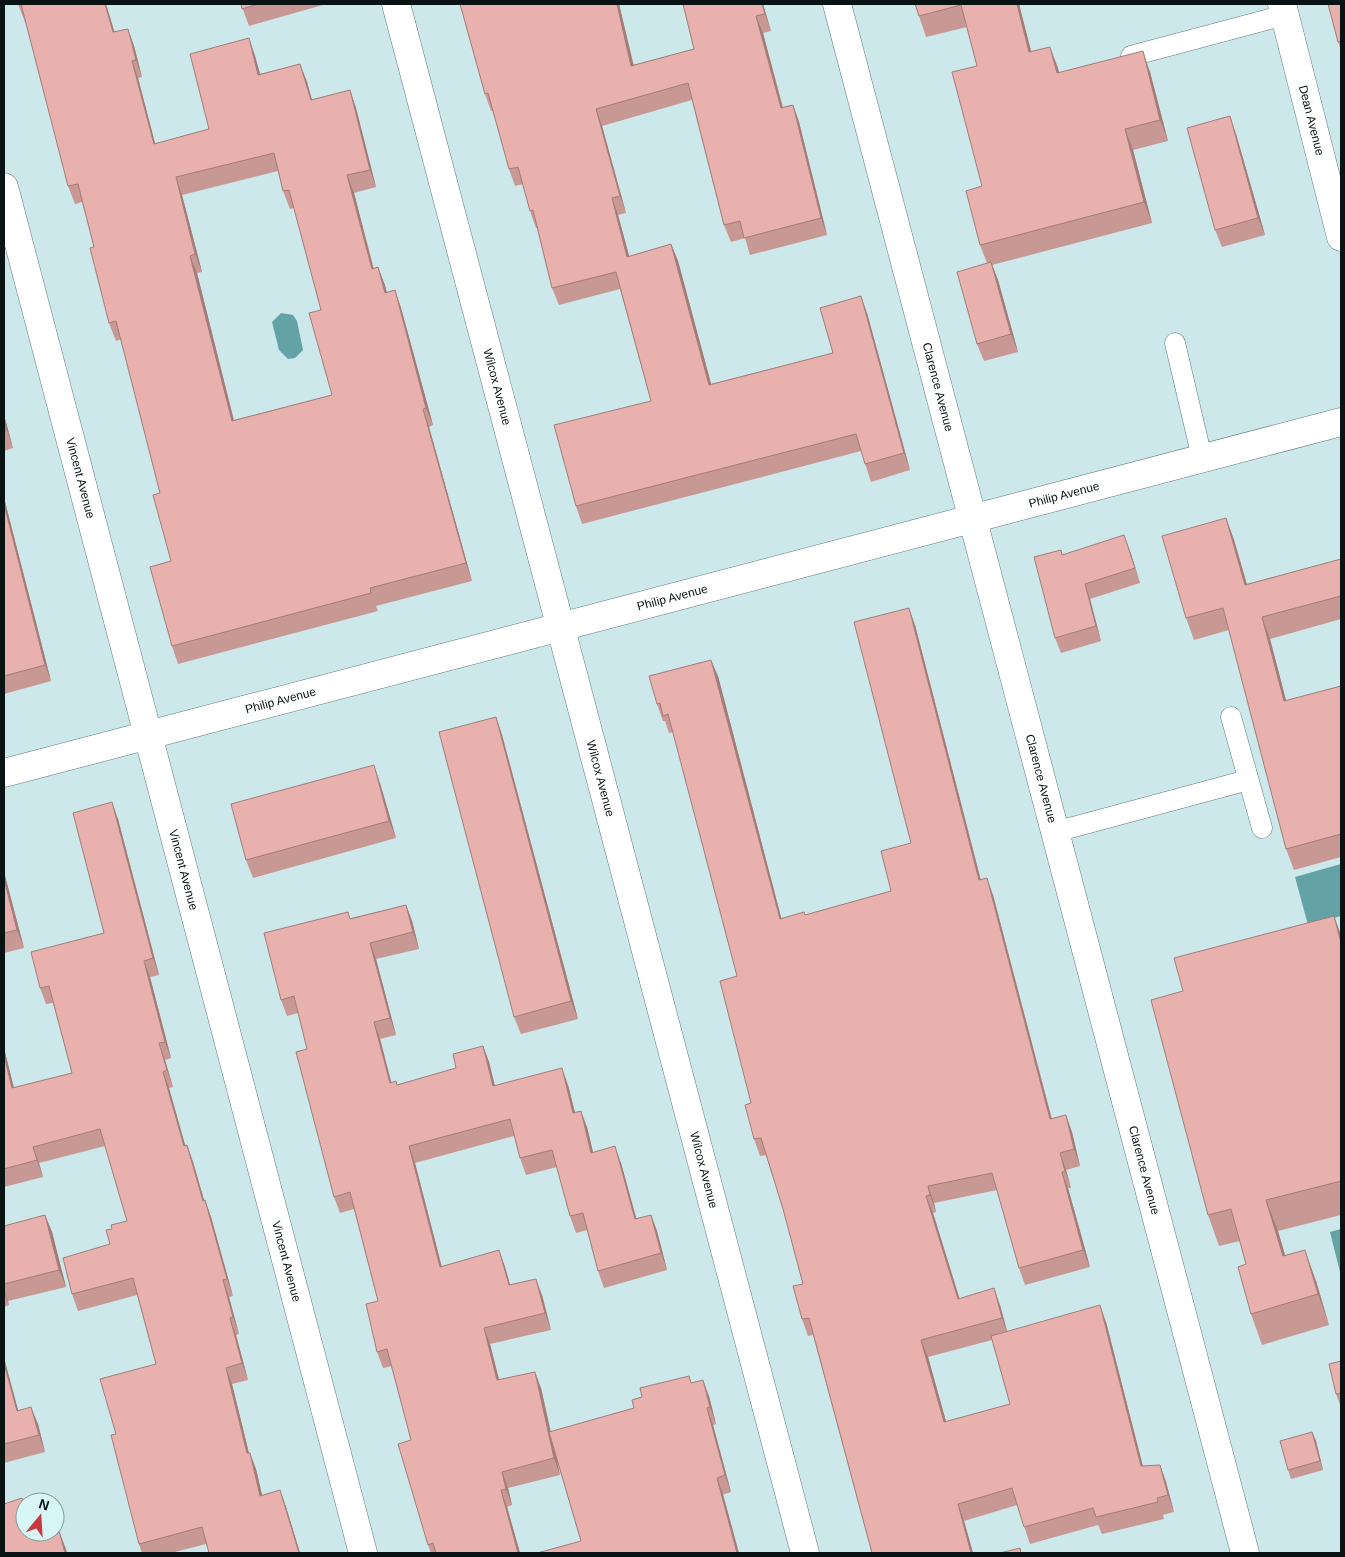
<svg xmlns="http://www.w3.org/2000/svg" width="1345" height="1557" font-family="Helvetica,sans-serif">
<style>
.water{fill:#63a2a5}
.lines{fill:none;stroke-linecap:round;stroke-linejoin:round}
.lane-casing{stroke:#607a7b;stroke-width:21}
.street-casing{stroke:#607a7b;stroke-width:29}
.lane{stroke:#fff;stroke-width:20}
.street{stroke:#fff;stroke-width:28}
.wall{fill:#c89895;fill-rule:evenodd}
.shaded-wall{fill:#a27c79}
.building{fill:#e8b1ad;stroke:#a27c79;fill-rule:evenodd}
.labels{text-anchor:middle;stroke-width:5;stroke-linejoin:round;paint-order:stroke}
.street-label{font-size:12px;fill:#091313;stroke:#d9f6f7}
</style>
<rect width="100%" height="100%" fill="#cce8ea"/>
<path class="water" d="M281 313 293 315 297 321 303 350 295 358 288 359 279 350 272 322Z
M1341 864V916L1308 925 1295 877Z
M1341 1229V1276L1330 1232Z"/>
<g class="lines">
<g class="lane-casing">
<path id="lane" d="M1131 56 1285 15
M1175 343 1202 458
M1231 717 1262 828
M1055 832 1248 780"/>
</g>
<g class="street-casing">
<g id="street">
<path id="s1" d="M396 4 805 1553"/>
<path id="s2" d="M837 4 1245 1553"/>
<path id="s3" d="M1282 4 1341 237"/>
<path id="s4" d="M4 187 363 1553"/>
<path id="s5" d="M4 773 1341 422"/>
</g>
</g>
<use href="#lane" class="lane"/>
<use href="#street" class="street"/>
</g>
<path class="wall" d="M18 4H106L114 32 128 29 134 46 142 77 138 78 155 144 209 129 249 38 255 56 260 74 300 64 307 82 312 100 350 90 356 108 376 187 354 193 374 269 378 267 387 292 395 290 401 308 433 425 429 427 472 581 376 606 378 611 178 664 172 646 171 561 160 493 121 339 116 341 109 323 94 247 82 202 75 204 68 186 26 22H25ZM278 171 283 191 290 209 294 208 321 310 332 395 234 420 197 273 202 272 182 195Z
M241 4H323V5L249 26Z
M460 4H619L633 65 694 49 683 4H763L771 31 763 33 783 107 793 105 799 122 827 235 750 255 745 238 731 242 724 225 692 100 602 126 626 213 618 215 629 256 671 244 678 261 711 384 833 353 867 313 910 470 871 482 861 451 582 524 576 506 651 401 620 289 559 305 552 288 537 228H536L530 211 523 184 515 186 509 169 493 111H491L485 94Z
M915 4H1019L1031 52 1050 47 1059 73 1150 72 1168 141 1133 150 1152 223 992 265 998 280 1018 352 984 361 977 344 987 263 980 245 982 186 977 66 967 27 926 37Z
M1341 4V50L1338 42Z
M1236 134 1265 235 1222 247 1215 230Z
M4 415 13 448 4 451Z
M4 498 51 681 4 694Z
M1226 518 1234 540 1247 584 1341 559V619L1270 639 1286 701 1341 686V857L1294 870 1286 849 1229 630 1194 640 1186 618Z
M1061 550 1063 555 1130 551 1140 583 1090 599 1101 641 1061 653 1055 638Z
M915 625 981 880 993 895 1052 1119 1072 1132 1080 1166 1066 1170 1071 1188H1068L1090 1267 1025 1285 1019 1268 997 1190 934 1203 936 1212 933 1213 959 1299 1000 1305 1007 1331 1106 1322 1143 1466 1160 1465 1166 1482 1174 1512 1163 1515 1164 1519 1102 1534 1098 1525 1030 1544 1017 1505 964 1521 973 1553H872L813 1335 808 1336 802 1319 803 1284 783 1209 766 1155 760 1156 754 1139 751 1103 737 976 673 732 669 733 665 721H663L657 704 718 676 781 918 805 915 891 891 911 843ZM992 1340 1010 1404 946 1422 928 1357Z
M496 717 502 735 578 1019 521 1034 514 1017Z
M380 783 396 838 253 878 246 860Z
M118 819 159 975 150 977 171 1058 165 1060 173 1087 169 1088 185 1146 187 1145 193 1162 204 1200H205L211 1217 233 1296 229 1297 239 1334 236 1335 248 1380 232 1384 249 1453 256 1469 262 1495 280 1490 286 1507 300 1553H209L206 1544 171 1553H142L139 1544 116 1434 156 1364 137 1295 78 1311 72 1294 110 1244 112 1229 127 1221 105 1146 39 1163 43 1177 4 1187V1048L14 1088 72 1073 53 1003 46 1004 40 988 104 933Z
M4 872 24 948 4 953Z
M406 905 412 921 419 949 376 959 396 1035 380 1039 391 1083 397 1085 456 1068 483 1046 489 1062 494 1085H568L575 1112 587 1127 593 1152 621 1163 636 1219 651 1215 657 1231 667 1270 604 1288 598 1271 587 1230 576 1233 570 1216 557 1167 526 1175 520 1158 514 1136 415 1163 442 1267 499 1250 505 1267 510 1285 542 1295 551 1330 490 1344 499 1379 541 1388 551 1432 634 1408 691 1383 709 1396 716 1424 713 1425 731 1492 581 1541 557 1460 560 1475 508 1488 512 1505 507 1507 520 1553H431L428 1545 411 1440 392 1366 383 1368 377 1352 378 1301 354 1209 340 1213 334 1197 307 1049 298 1013 287 1016 281 1000 351 918Z
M1341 935V1215L1278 1231 1285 1255 1316 1281 1329 1325 1262 1345 1251 1314 1246 1264 1240 1241 1219 1246 1208 1215 1183 991Z
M45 1215 52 1232 66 1287 8 1301 9 1305 4 1307V1226Z
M4 1358 18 1411 38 1424 45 1452 4 1463Z
M1341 1361V1407L1336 1394Z
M1312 1432 1316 1441 1323 1470 1291 1479 1288 1470Z"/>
<path class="shaded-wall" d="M105 4H106L120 50 113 32Z
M617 4H619L638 83 631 66Z
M762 4H763L771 31 765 14Z
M1017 4H1019L1037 74 1029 52Z
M756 16 763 33 787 125 781 108Z
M128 29 134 46 142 77 136 60Z
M249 38 255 56 265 92 258 75Z
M1050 47 1058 68 1064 94 1057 73Z
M1143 51 1150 72 1168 141 1160 120Z
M132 61 138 78 160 162 154 144Z
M300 64 307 82 317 118 311 100Z
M350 90 356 108 376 187 370 170Z
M793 105 799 122 827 235 821 218Z
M596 109 602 126 626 213 620 196Z
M1230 116 1236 134 1265 235 1258 218Z
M1125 129 1133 150 1152 223 1144 202Z
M347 175 354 193 378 287 372 269Z
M176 177 182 195 202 272 195 254Z
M612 198 618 215 634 274 627 257Z
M671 244 678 261 716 402 709 385Z
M190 256 197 273 238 438 232 421Z
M991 262 998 280 1018 352 1011 334Z
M378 267 385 285 391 311 385 293Z
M395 290 401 308 433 425 426 408Z
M861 296 867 313 910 470 904 453Z
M423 409 429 427 472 581 466 563Z
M4 415 13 448 4 421Z
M4 498 51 681 45 665 4 504Z
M1226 518 1234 540 1253 606 1245 585Z
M1124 535 1130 551 1140 583Z
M1085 584 1090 599 1101 641 1096 626Z
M909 608 915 625 985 897 979 880Z
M1262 617 1270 639 1292 723 1284 701Z
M711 660 718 676 786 936 780 919Z
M496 717 502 735 578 1019 571 1001Z
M374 765 380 783 396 838 389 821Z
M112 802 118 819 159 975 153 958Z
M4 872 24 948 17 930 4 879Z
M987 878 993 895 1056 1136 1050 1119Z
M406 905 412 921 419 949 413 932Z
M1334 916 1341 935V943Z
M370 943 376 959 396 1035 390 1018Z
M144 961 150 977 171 1058 165 1042Z
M374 1022 380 1039 396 1100 390 1083Z
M159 1043 165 1060 173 1087 167 1070Z
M483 1046 489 1062 499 1102 493 1086Z
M4 1048 18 1105 12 1088 4 1055Z
M562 1068 568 1085 579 1129 573 1113Z
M163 1072 169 1088 190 1162 184 1146Z
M581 1111 587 1127 597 1169 591 1153Z
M1066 1115 1072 1132 1080 1166 1074 1149Z
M187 1145 193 1162 209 1217 203 1201Z
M409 1146 415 1163 446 1284 440 1267Z
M615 1146 621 1163 641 1235 635 1219Z
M33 1147 39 1163 43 1177 37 1160Z
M1060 1153 1066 1170 1071 1188 1065 1171Z
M1062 1172 1068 1188 1090 1267 1083 1250Z
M928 1186 934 1203 936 1212 930 1195Z
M926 1196 933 1213 965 1316 958 1299Z
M205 1200 211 1217 233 1296 227 1279Z
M1266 1200 1278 1231 1294 1287 1283 1256Z
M45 1215 52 1232 66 1287 59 1270Z
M651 1215 657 1231 667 1270 661 1253Z
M499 1250 505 1267 515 1302 509 1285Z
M1305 1250 1316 1281 1329 1325 1318 1294Z
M536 1279 542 1295 551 1330 545 1313Z
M223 1280 229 1297 239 1334 233 1317Z
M994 1288 1000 1305 1008 1335 1002 1318Z
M4 1289 8 1301 9 1305 4 1291Z
M1100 1305 1106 1322 1147 1483 1141 1466Z
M230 1318 236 1335 248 1380 242 1363Z
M484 1328 490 1344 503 1396 497 1380Z
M921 1340 928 1357 951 1439 944 1422Z
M4 1358 23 1428 17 1411 4 1363Z
M226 1368 232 1384 253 1470 247 1453Z
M535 1372 541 1388 560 1475 554 1458Z
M703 1380 709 1396 716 1424 710 1407Z
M31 1407 38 1424 45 1452 39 1435Z
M707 1408 713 1425 731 1492 725 1475Z
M1312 1432 1316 1441 1323 1470 1320 1461Z
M250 1453 256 1469 266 1512 260 1496Z
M1160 1465 1166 1482 1174 1512 1168 1495Z
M502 1472 508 1488 512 1505 506 1489Z
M717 1478 723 1494 739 1553H737Z
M280 1490 286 1507 300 1553H299Z
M501 1490 507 1507 520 1553H518Z
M958 1504 964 1521 973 1553H971Z
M59 1531 66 1549 67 1553H65Z"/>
<path class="building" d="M21 4H105L113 32 128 29 136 60 132 61 154 144 209 129 190 54 249 38 258 75 300 64 311 100 350 90 370 170 347 175 372 269 378 267 385 293 395 290 426 408 423 409 466 563 370 588 371 593 172 646 150 567 171 561 153 495 160 493 116 321 109 323 90 248 94 247 78 184 68 186ZM274 153 283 191 289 190 321 310 309 313 332 395 232 421 190 256 195 254 176 177Z
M241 4H259L242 9Z
M460 4H617L631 66 694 49 683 4H762L765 14 756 16 781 108 793 105 821 218 744 238 740 221 724 225 688 83 596 109 620 196 612 198 627 257 671 244 709 385 833 353 820 308 861 296 904 453 865 464 856 434 576 506 554 425 651 401 616 272 552 288 533 210 530 211 518 167 509 169 488 93 485 94Z
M915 4H1017L1029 52 1050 47 1057 73 1143 51 1160 120 1125 129 1144 202 980 245 966 191 982 186 952 72 977 66 961 5 919 16Z
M1328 4H1341V41L1338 42Z
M1230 116 1258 218 1215 230 1187 128Z
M991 262 1011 334 977 344 957 272Z
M4 421 6 431 4 432Z
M4 504 45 665 4 676Z
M1226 518 1245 585 1341 559V596L1262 617 1284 701 1341 686V834L1286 849 1223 608 1186 618 1162 536Z
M1124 535 1135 568 1085 584 1096 626 1055 638 1034 557 1061 550 1062 555Z
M909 608 979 880 987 878 1050 1119 1066 1115 1074 1149 1060 1153 1065 1171 1062 1172 1083 1250 1019 1268 992 1173 928 1186 930 1195 926 1196 958 1299 994 1288 1002 1318 921 1340 944 1422 1010 1404 991 1336 1100 1305 1141 1466 1160 1465 1168 1495 1157 1498 1158 1502 1096 1517 1093 1508 1024 1527 1012 1488 958 1504 971 1553H872L809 1318 802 1319 793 1286 803 1284 783 1209 761 1138 754 1139 745 1105 751 1103 720 981 737 976 668 714 663 716 660 703 657 704 649 676 711 660 780 919 804 912 805 915 891 891 881 851 911 843 854 622Z
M496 717 571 1001 514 1017 439 732Z
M374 765 389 821 246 860 231 804Z
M112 802 153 958 144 961 165 1042 159 1043 167 1070 163 1072 184 1146 187 1145 203 1201 205 1200 227 1279 223 1280 233 1317 230 1318 242 1363 226 1368 247 1453H250L260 1496 280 1490 299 1553H209L202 1527 139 1544 111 1435 116 1434 100 1379 156 1364 133 1278 72 1294 63 1258 110 1244 106 1230 112 1229 111 1225 127 1221 100 1129 33 1147 37 1160 4 1169V1055L12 1088 72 1073 49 986 40 988 31 952 104 933 73 813Z
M4 879 17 930 4 933Z
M406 905 413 932 370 943 390 1018 374 1022 390 1083 396 1081 397 1085 456 1068 453 1054 483 1046 493 1086 562 1068 573 1113 581 1111 591 1153 615 1146 635 1219 651 1215 661 1253 598 1271 583 1213 570 1216 552 1150 520 1158 510 1119 409 1146 440 1267 499 1250 509 1285 536 1279 545 1313 484 1328 497 1380 535 1372 554 1458 502 1472 506 1489 501 1490 518 1553H436L433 1543 428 1545 398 1444 411 1440 387 1349 377 1352 366 1304 378 1301 350 1192 334 1197 296 1052 307 1049 294 996 281 1000 264 933 348 912 350 919Z
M1334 916 1341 943V1181L1266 1200 1283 1256 1305 1250 1318 1294 1251 1314 1238 1267 1246 1264 1231 1209 1208 1215 1151 1000 1183 991 1174 958Z
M45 1215 59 1270 4 1284V1226Z
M1341 1361V1393L1336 1394 1329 1364Z
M4 1363 17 1411 31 1407 39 1435 4 1444Z
M689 1376 691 1383 703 1380 710 1407 707 1408 725 1475 717 1478 737 1553H537L581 1541 549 1432 634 1408 632 1400 642 1397 640 1388Z
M1312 1432 1320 1461 1288 1470 1280 1441Z
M22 1498 24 1505H25V1532H52L53 1533 59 1531 65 1553H4V1504Z
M43 1500 44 1502H35Z
M1020 1548 1021 1553H1000Z"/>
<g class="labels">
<g class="street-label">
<text dy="4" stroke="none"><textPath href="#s3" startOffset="120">Dean Avenue</textPath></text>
<text dy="4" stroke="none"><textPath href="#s1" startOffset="396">Wilcox Avenue</textPath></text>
<text dy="4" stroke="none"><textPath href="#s2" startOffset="396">Clarence Avenue</textPath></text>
<text dy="4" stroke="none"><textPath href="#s4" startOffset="301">Vincent Avenue</textPath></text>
<text dy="4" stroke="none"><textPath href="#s5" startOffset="1096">Philip Avenue</textPath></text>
<text dy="4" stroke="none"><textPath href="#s5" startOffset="691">Philip Avenue</textPath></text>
<text dy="4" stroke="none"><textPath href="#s5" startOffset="286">Philip Avenue</textPath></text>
<text dy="4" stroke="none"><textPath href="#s2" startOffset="801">Clarence Avenue</textPath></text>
<text dy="4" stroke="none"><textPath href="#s1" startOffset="801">Wilcox Avenue</textPath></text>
<text dy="4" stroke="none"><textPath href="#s4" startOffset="706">Vincent Avenue</textPath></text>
<text dy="4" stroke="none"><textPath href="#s1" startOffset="1206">Wilcox Avenue</textPath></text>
<text dy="4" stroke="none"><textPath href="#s2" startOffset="1206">Clarence Avenue</textPath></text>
<text dy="4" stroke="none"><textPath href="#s4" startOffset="1111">Vincent Avenue</textPath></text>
</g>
</g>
<rect width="1345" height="1557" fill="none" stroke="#091313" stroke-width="10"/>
<g transform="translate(40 1517) rotate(18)"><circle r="24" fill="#d9f6f7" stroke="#869b9c"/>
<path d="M0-4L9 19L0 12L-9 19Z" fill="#c8383f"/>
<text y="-8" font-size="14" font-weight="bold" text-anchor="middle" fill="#091313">N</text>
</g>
</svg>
